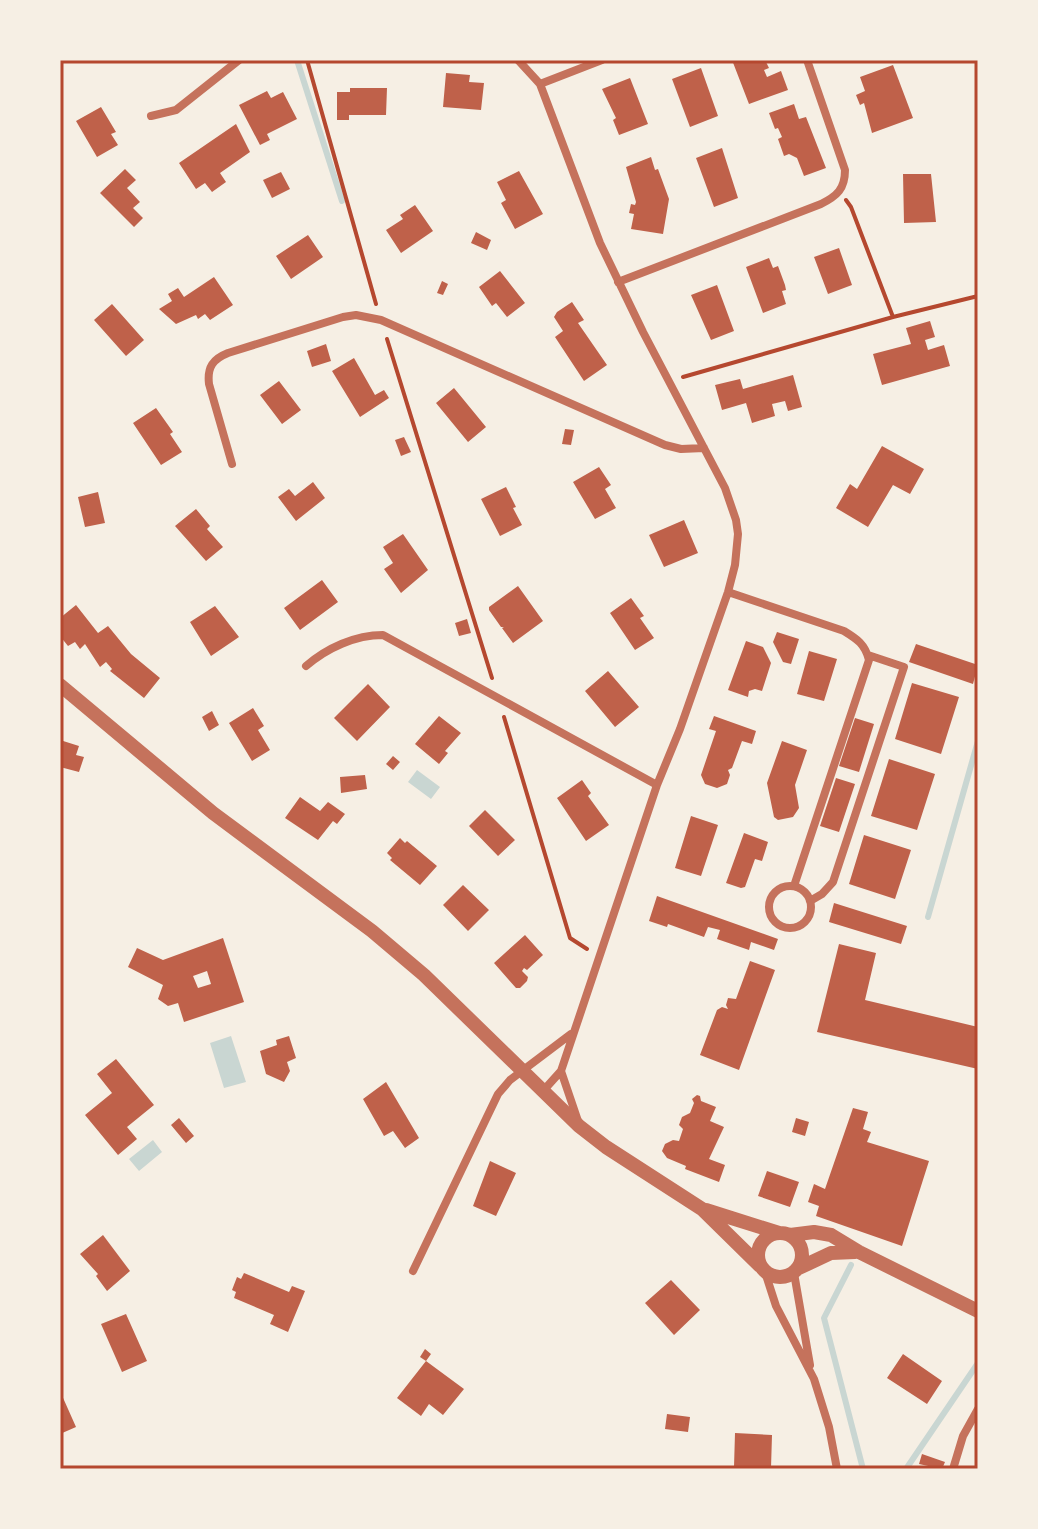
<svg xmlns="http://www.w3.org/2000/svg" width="1038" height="1529" font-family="Commissioner,sans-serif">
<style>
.water{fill:#c9d6d2}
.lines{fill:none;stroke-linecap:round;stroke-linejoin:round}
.stream{stroke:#c9d6d2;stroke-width:6}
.building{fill:#bf614a;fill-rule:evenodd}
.path{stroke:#b5482f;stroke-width:4}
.minor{stroke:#c5725c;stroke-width:8}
.tertiary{stroke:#c5725c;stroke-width:14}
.neatline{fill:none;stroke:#b5482f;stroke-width:3}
</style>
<rect width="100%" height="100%" fill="#f6efe4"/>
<path class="water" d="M417 770 440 787 431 799 408 782Z
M231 1036 246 1082 224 1088 210 1043Z
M153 1140 162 1152 139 1171 129 1159Z"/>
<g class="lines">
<path class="stream" d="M297 60 342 201
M928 917 978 741
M851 1265 824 1318 863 1469
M906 1469 978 1363"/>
</g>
<path class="building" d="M732 60H765L769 68 764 70 767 77 781 71 788 90 749 104Z
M893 65 913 118 872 133 864 103 860 105 856 95 865 91 860 77Z
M701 68 718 116 690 127 672 79Z
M446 73 470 75 469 82 484 83 481 110 443 107Z
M630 78 648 124 619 135 613 120 616 118 602 89Z
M350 88H387L386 115H349V120H337V92H350Z
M267 91 271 98 283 92 297 119 267 134 270 140 260 145 239 105Z
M794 104 799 119 806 117 826 168 804 176 797 158 789 154 784 156 778 139 782 137 778 128 775 129 769 113Z
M101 107 116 132 111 134 118 145 97 157 76 121Z
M236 124 250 152 220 173 226 182 212 192 205 183 196 189 179 163Z
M722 148 738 198 714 207 696 158Z
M651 157 655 170 658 169 669 199 663 234 631 229 634 214 629 213 631 204 635 205 636 202 626 167Z
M125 169 136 180 127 188 140 202 133 208 143 218 134 227 100 193Z
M519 171 543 214 515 229 501 203 506 200 497 182Z
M281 172 290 189 272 198 263 180Z
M903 174H931L936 222 904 223Z
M415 205 433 231 401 253 386 230 403 219 400 215Z
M476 232 491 240 487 250 471 243Z
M308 235 323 257 291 279 276 256Z
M839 248 852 285 828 294 814 257Z
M769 258 773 268 778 266 785 285 786 290 782 291 786 304 763 313 746 267Z
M500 271 525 303 507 317 496 303 492 306 479 287Z
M214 277 233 305 210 320 205 314 198 319 196 315 176 324 159 309 172 301 168 294 178 288 184 297Z
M442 281 448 284 443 295 437 293Z
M717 285 734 331 711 340 691 295Z
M572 302 584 320 578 323 607 365 584 381 555 337 563 331 554 317 557 312Z
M112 304 144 340 126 356 94 320Z
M930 321 935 337 925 340 928 350 944 345 950 366 882 385 873 354 911 344 906 328Z
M326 344 331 361 312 367 307 351Z
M354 358 375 395 384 390 389 398 360 417 332 371Z
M793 375 802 407 788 411 785 401 772 404 775 416 752 423 746 403 722 410 715 385 740 379 743 389Z
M279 381 301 410 282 424 260 395Z
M454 388 486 427 468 442 436 403Z
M156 408 173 432 170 434 182 452 161 465 133 423Z
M565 429 574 430 571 445 562 444Z
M404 437 411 452 401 456 395 440Z
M882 446 924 469 910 494 893 485 868 527 836 508 850 484 857 489Z
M599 467 611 485 605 489 616 508 595 519 573 482Z
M313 482 325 498 296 521 278 497 289 489 295 496Z
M506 487 516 507 513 508 522 525 500 536 481 499Z
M98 492 105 523 85 527 78 497Z
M196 509 210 526 207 529 223 547 206 561 175 526Z
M684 520 698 553 664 567 649 535Z
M403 534 428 570 401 593 384 569 393 563 383 547Z
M322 580 338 602 300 630 284 608Z
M518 586 543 621 513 643 502 628 504 627H501L489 610V607Z
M631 598 644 616 640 618 654 638 635 650 610 613Z
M76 605 98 633 108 626 131 654 160 678 144 698 110 671 112 669 106 662 100 667 85 644 80 649 75 642 68 646 60 636V618Z
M215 606 239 637 211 656 190 622Z
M467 619 471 633 459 636 455 623Z
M777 632 799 639 791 664 783 662 773 642Z
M746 641 763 647 771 663 762 691 755 689 749 691 748 697 728 690Z
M916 644 978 665 973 684 909 662Z
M809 651 837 659 824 701 797 694Z
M608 671 639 707 615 727 585 691Z
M912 683 959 697 941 754 895 739Z
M368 684 390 707 357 741 334 718Z
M253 708 264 726 258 730 270 750 252 761 229 723Z
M212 711 219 725 209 731 202 717Z
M439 716 461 733 445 751 448 753 439 764 415 744Z
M714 716 756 731 752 744 742 741 732 768 728 770 730 775 727 784 717 788 705 784 701 775 716 731 709 729Z
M855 718 874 724 859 772 839 766Z
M60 740 79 746 76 755 84 757 79 772 60 767Z
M782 741 807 750 795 785 799 808 793 817 778 820 774 817 767 783Z
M393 756 400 762 393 770 386 764Z
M889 759 935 774 917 830 871 816Z
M365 775 367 789 341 793 340 777Z
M836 778 855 784 839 832 820 826Z
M582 780 591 793 588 796 609 825 586 841 557 798Z
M300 797 320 811 328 802 345 814 337 824 333 821 318 840 285 818Z
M485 810 515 840 498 856 469 826Z
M691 816 718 825 701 876 675 868Z
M744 833 768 842 762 861 755 859 745 887 741 888 726 883Z
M864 835 911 850 895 899 849 884Z
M400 838 405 843 407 841 437 866 420 885 390 860 392 858 387 853Z
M463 885 489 910 468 931 443 905Z
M657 896 778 939 774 950 751 942 749 950 717 939 720 930 708 927 704 937 668 924 667 927 649 921Z
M834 903 907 926 901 944 829 922Z
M525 935 543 955 527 970 524 968 522 971 528 977 527 981 520 988H516L494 963Z
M223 938 244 1002 184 1022 178 1003 168 1006 158 999 163 985 128 967 137 948 163 960ZM207 971 211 984 198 988 193 976Z
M839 944 876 953 865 1000 978 1027V1069L817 1032Z
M750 961 775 970 739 1070 700 1055 717 1010 722 1007 728 1009 726 1005 728 998 736 999Z
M289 1036 296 1058 287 1062 290 1071 284 1082 266 1074 260 1051 277 1045 276 1040Z
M116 1059 154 1105 127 1127 137 1139 118 1155 85 1115 112 1093 97 1074Z
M386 1082 419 1138 405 1148 393 1131 384 1136 363 1099Z
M697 1095 700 1096 701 1101 716 1107 710 1121 724 1127 709 1159 725 1165 719 1182 685 1169 686 1166 667 1158 662 1151 665 1144 673 1140 679 1141 683 1129 679 1125 682 1117 690 1113 694 1103 692 1099Z
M853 1108 868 1112 863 1129 871 1132 867 1142 929 1161 902 1246 816 1216 819 1206 808 1202 814 1184 825 1189Z
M179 1118 194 1136 186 1143 171 1125Z
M796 1118 809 1122 805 1136 792 1132Z
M490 1161 516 1173 496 1216 473 1206Z
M767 1171 799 1182 790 1207 758 1196Z
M103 1235 130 1271 107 1291 96 1276 98 1274 80 1254Z
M244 1273 289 1292 292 1286 305 1291 288 1332 270 1324 274 1315 234 1298 236 1292 232 1290 237 1277 241 1279Z
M671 1280 700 1310 674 1335 645 1303Z
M126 1314 147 1361 122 1372 101 1324Z
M425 1349 431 1354 426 1361 420 1357Z
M903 1354 942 1381 927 1404 887 1378Z
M426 1361 464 1389 443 1415 429 1404 421 1416 397 1398Z
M60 1391 76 1427 60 1434Z
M667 1414 690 1417 688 1432 665 1429Z
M735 1433 772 1435 771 1468 734 1467Z
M922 1454 945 1462 942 1469 919 1464Z"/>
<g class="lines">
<path class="path" d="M307 60 376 304
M846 200 851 207 893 317
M387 339 492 678
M683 377 893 317 978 296
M504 717 570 938 587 949"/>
<path class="minor" d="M518 60 540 84 600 243 643 332 725 488 736 520 738 534 735 565 728 592 680 729 657 785 561 1071 543 1091
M540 84 602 60
M151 116 176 110 239 60
M618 282 821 204C837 196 845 189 845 170L807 60
M232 464 209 384C207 367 213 359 228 353L343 317 356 315 381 320 665 445 681 449 704 448
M728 592 844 631C857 639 865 644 869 660L794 886
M306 666C327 648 355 635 383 635L657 785
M769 907a21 21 0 1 1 42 0a21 21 0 1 1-42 0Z
M810 901 822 894 833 882 904 667 868 655
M561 1071 578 1121
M413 1271 498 1094 510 1080 571 1034
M765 1272 776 1306 814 1379 829 1427 837 1469
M794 1273 810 1365
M953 1469 963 1436 978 1409"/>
<path class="tertiary" d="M60 685 213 813 372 931 424 975 579 1126 606 1147 702 1209 760 1266
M706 1210 779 1233
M758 1255a22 22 0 1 1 44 0a22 22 0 1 1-44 0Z
M790 1235 814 1232 831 1235 859 1252 978 1311
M799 1268 831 1253 855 1252"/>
</g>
<rect width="1038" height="1529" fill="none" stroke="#f6efe4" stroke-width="124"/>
<rect x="62" y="62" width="914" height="1405" class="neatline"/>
</svg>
